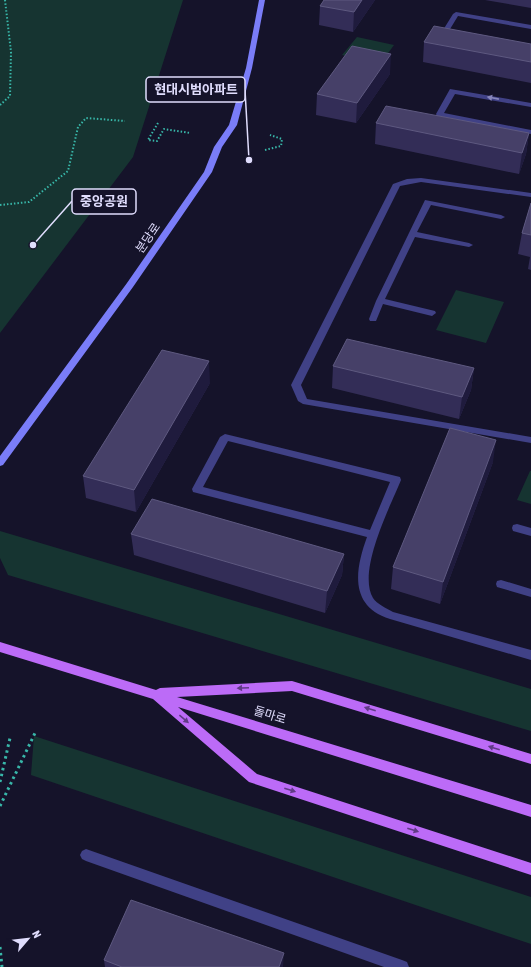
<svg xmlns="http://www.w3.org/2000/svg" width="531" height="967" font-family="'Asap Condensed','Noto Sans KR',sans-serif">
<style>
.green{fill:#163431}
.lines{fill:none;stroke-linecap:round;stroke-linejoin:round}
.path-far1{stroke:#38b7a9;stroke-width:2;stroke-dasharray:1.5 2;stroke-linecap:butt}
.path{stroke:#38b7a9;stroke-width:3;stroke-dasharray:2.5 3.5;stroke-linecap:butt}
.service{fill:#404186;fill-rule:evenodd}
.secondary{fill:#7a7df8;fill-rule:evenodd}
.primary{fill:#bc6bf7;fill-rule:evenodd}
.wall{fill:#332d57}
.shaded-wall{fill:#1f1b3d}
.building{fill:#464068;stroke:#5e5980}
.oneway{fill:#8887bc}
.oneway2{fill:#603b86}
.labels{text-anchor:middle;stroke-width:4;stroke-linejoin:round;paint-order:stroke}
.street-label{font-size:12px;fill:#e0ddfd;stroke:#15132a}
.leader{fill:none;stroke:#e0ddfd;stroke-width:1.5}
.callout-dot{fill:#e0ddfd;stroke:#15132a;stroke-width:1.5}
.callout{fill:#15132a;stroke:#e0ddfd;stroke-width:1.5}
.callout-label{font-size:13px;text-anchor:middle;font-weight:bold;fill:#e0ddfd}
</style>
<rect width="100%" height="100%" fill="#15132a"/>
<path class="green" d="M0 0H183L133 157 0 333Z
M357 37 394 45 381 63 342 55Z
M456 290 504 302 486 343 436 330Z
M530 471H531V504L517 500Z
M0 531 531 689V731L8 575 0 558Z
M34 736 531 897V944L31 775Z"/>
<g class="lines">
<path class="path-far1" d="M0 105 10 96 11 52 5 0
M158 123 148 140 157 141 164 129 190 133
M265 150 281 146 282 139 270 135
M0 205 29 202 68 171 78 127 86 118 125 121"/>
<path class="path" d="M0 782 10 738
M0 806 36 731
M0 947 2 967"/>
<path class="service" d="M456 12 531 25V29L458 16 447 34 450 35V37L441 36 440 35 453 14Z
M450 89 531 103V107L455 94 444 113 531 130V134L437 116 436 114Z
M421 178 531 193V197L421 182 400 186 301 385 307 399 531 437V443L303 404 298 401 291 385 393 184 407 179Z
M425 200 501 215 505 217 501 219 431 205 417 232 469 243 473 245 469 247 415 237 385 299 435 311 436 313 432 316 383 304 376 321H370L369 319 376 301Z
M225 434 400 477 401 480C390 507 357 571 373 598 377 604 386 608 393 612L531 650V660L390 619C349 606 355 570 367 537L193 492 192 489 220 437ZM228 441 390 482 370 530 203 487Z
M517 524 531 528V536L513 531 512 528 513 525Z
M501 580 531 589V597L497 587 496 584 497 581Z
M86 849 402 960 407 962 409 967H384L86 861 82 859 80 855 82 851Z"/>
<path class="secondary" d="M259 0H265L252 68 237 125 222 147 212 172 133 287 3 465 0 466V456L127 283 204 172 214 147 229 125 246 68Z"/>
<path class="primary" d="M0 642 156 690 160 688 292 681 531 754V764L292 691 177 697 531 805V817L178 707 257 774 531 863V875L249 782 153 699 0 652Z"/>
</g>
<path class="wall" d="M375 0 353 32 319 25 320 6Z
M485 0H531V8Z
M424 42 531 44V83L423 62Z
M390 74 356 123 316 115 317 94Z
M376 123 529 133 526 154 519 174 375 144Z
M531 203V270L528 269 530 257 518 254 522 233Z
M333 366 474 368 471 390 459 419 332 388Z
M210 383 136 512 86 498 83 476Z
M493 462 440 604 391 589 393 567Z
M131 534 344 554 342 575 325 613 134 555Z
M104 960 283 967H105Z"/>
<path class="shaded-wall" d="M362 0H375L353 32 354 12Z
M391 54 390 74 356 123 357 103Z
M529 133 526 154 519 174 522 153Z
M209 361 210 383 136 512 134 490Z
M474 368 471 390 459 419 462 397Z
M496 440 493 462 440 604 443 582Z
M344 554 342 575 325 613 327 591Z
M284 953 283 967H279Z"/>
<path class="building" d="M324 0H362L354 12 320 6Z
M434 26 531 44V62L424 42Z
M352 46 391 54 357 103 317 94Z
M386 106 529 133 522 153 376 123Z
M531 203V235L522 233Z
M347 339 474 368 462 397 333 366Z
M162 350 209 361 134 490 83 476Z
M450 428 496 440 443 582 393 567Z
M152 499 344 554 327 591 131 534Z
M131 900 284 953 279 967H122L104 960Z"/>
<defs><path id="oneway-solid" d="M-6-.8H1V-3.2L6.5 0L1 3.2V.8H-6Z"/></defs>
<use class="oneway" href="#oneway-solid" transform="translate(493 98) rotate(-169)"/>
<g class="oneway2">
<use href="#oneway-solid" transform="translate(243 688) rotate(177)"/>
<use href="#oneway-solid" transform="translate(370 709) rotate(-163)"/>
<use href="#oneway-solid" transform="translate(184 719) rotate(40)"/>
<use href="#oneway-solid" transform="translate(494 748) rotate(-163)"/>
<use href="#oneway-solid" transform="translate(290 790) rotate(18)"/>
<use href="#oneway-solid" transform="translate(413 830) rotate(18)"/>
</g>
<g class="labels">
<g class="street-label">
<text transform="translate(148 238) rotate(-56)" y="4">분당로</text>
<text transform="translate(270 715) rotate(17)" y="4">돌마로</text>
</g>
</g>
<path class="leader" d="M249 160L245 90M33 245L72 201"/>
<g class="callout-dot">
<circle cx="249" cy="160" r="4"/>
<circle cx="33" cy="245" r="4"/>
</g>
<g class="callout">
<rect x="146" y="77" width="99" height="25" rx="4"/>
<rect x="72" y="189" width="64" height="25" rx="4"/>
</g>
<g class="callout-label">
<text x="196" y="94">현대시범아파트</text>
<text x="104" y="206">중앙공원</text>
</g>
<g transform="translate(28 939) rotate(62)" stroke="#15132a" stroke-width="3" paint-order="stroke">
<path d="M0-3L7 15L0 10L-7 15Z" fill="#e0ddfd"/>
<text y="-6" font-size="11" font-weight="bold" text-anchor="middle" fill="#e0ddfd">N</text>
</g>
</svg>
